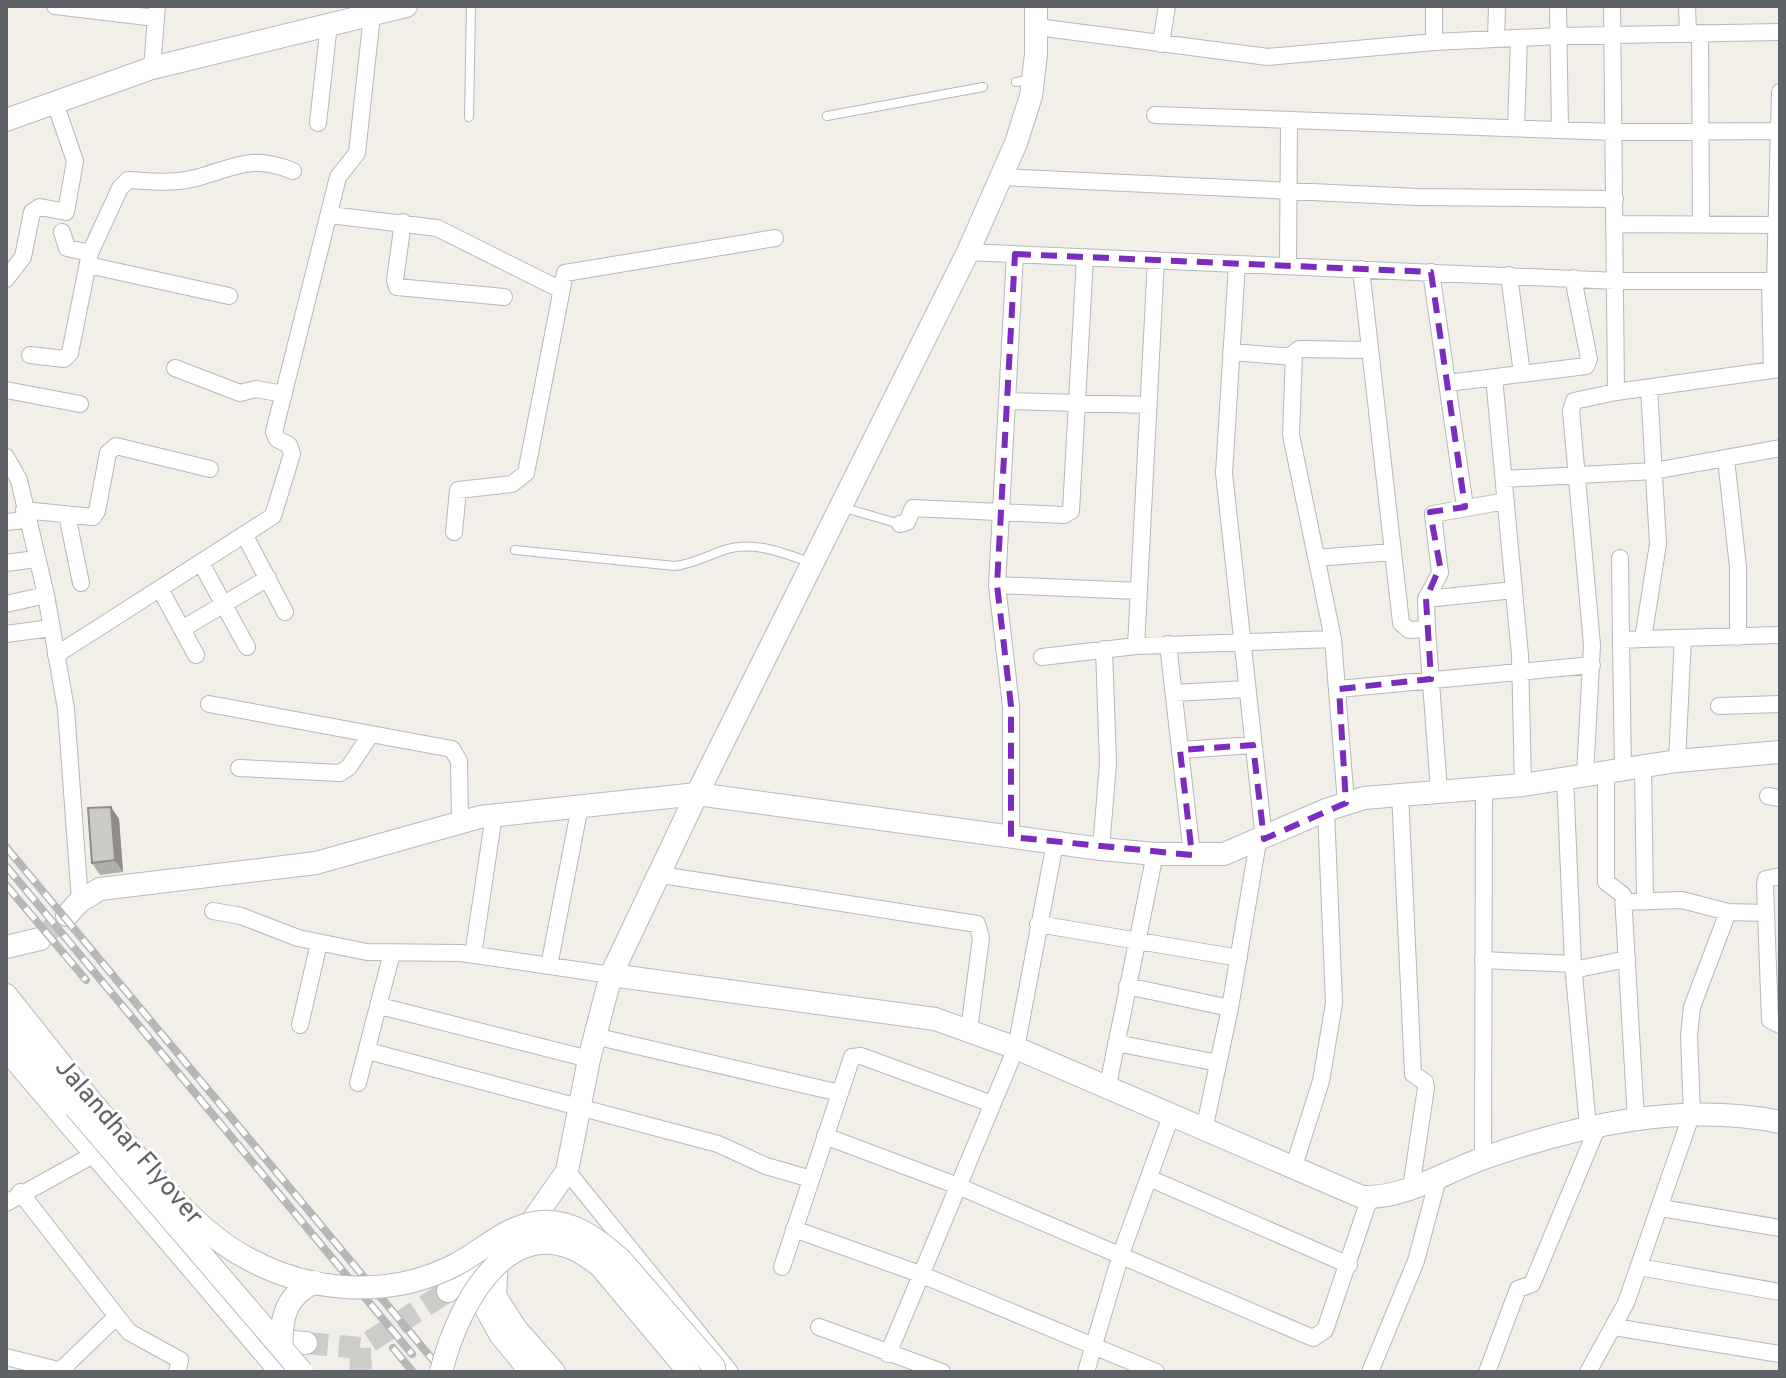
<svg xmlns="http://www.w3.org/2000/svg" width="1786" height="1378" font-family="Overpass,sans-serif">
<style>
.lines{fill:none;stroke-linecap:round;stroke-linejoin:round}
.secondary-tunnel{stroke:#ccccc8;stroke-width:22;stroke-dasharray:22 11;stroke-linecap:butt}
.lane-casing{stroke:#b5b8bc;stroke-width:10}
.street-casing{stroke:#b5b8bc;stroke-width:18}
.secondary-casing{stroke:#b6babf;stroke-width:24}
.lane{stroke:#fff;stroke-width:8}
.street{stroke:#fff;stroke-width:16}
.secondary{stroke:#fff;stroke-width:22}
.rail-casing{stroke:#b6b7b8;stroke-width:8}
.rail{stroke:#fff;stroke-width:5;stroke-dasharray:15;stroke-linecap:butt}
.secondary-bridge-casing{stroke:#b6babf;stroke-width:24;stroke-linecap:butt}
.secondary-bridge{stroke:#fff;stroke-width:22}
.wall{fill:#afaea9}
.shaded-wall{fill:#8f8d8a}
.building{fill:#cccac5;stroke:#8f8d8a;stroke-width:2}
.marked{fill:none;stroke:#7b2cbf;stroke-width:6;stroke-dasharray:16 10;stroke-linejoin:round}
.labels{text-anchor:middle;stroke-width:6;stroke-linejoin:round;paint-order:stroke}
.street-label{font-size:26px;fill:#5f6368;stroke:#fff}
</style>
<rect width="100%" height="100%" fill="#f1efe8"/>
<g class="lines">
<path class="secondary-tunnel" d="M40 939 67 915
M306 1343 360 1348 448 1291
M360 1348 361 1372"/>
<g class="lane-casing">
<path id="lane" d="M1016 82 1032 79
M827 116 983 87
M469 117 471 6
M841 507 900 524
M515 550 675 566C693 564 707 556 724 550 754 540 783 553 812 563"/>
</g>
<g class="street-casing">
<path id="street" d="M55 6 156 18
M1558 6 1560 130
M1612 6 1616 392 1780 369
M1687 6 1688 34
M1037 27 1268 57 1434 42 1558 36 1780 32
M1700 33 1701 224
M1496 39 1497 6
M1434 42V6
M1161 44 1167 6
M152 68 157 6
M1155 115 1614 132 1780 131
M318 123 329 24
M1516 129 1519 38
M1001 177 1417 197 1615 199
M330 215 437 228 559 289
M403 222 395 280 397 287 504 297
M1616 224 1780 225
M62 232 67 248 90 253 120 188 128 180C151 181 173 184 196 178 236 167 251 154 293 171
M968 252 1617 281H1780
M1237 264 1224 473 1264 839
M88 265 229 296
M1288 265 1289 121
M1361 269 1401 623 1409 630 1427 629 1439 790
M1431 272 1465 507
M1509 275 1522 374
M6 279 23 257 32 212 40 207 66 212 75 161 54 100
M1775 282 1780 92
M1770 283 1772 370
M1231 352 1293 357
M30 355 64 359 70 353 90 253
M175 368 240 393 256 389 284 394
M1494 377 1520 655 1523 785
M1447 383 1586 366 1589 359 1573 278
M6 390 80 404
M1008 401 1149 405
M6 457 19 480 46 595 66 709 80 901
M1726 459 1738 567V637
M1504 479 1654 471 1780 448
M24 510 93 517 97 511 108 453 116 446 210 469
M67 515 81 583
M6 522 26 520
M900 524 907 522 913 508 1064 515 1071 511 1085 257
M454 532 458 490 512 484 526 473 565 273 775 238
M245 536 285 612
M1316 558 1393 552
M1620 558 1621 640
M6 563 36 559
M201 563 247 647
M997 585 1139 591
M160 589 196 655
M1426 599 1514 590
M6 604 46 595
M182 629 268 578
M1427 629 1426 599 1440 573 1433 514 1506 501
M6 634 51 628
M1333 639 1291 435 1294 353 1299 349 1369 350
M1643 639 1780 635
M1168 644 1192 855
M1136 646 1156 260
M56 655 273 516 292 454 289 445 277 439 274 432 338 177 357 153 372 15
M1042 657 1136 646 1333 639 1346 803
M1339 689 1592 665
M1174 693 1247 689
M209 704 452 749 459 761 460 822
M1719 706 1780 704
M1180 750 1253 745
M1677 761 1683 638
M1643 766 1645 901
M239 768 340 773 349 767 371 734
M1623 769 1621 640 1643 639 1658 544 1649 388
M1606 771V882L1623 895 1636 1120
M1585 775 1592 645 1571 411 1574 401 1616 392
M1565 778 1573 964 1588 1127
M1400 793 1413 1074 1425 1082 1426 1088 1411 1188
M1768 796 1780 798
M1011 837V706L997 585 1015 254
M1101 849 1108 763 1104 649
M661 875 977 924 981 938 969 1030
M1780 876 1766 879 1765 885 1770 1020 1780 1025
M1624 902 1682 900 1728 912 1766 913
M213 911 241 916 298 938 367 952 461 953 611 975
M1038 924 1239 958
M473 955 494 815
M1483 960 1573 964
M549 966 580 806
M1573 970 1627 959
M1127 986 1230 1008
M380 1006 589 1059
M300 1025 319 943
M594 1036 840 1093
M1116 1043 1218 1063
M368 1051 718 1144 766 1166 811 1179
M358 1083 392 953
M1107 1090 1155 854
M1204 1130 1230 1008 1258 842
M825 1136 958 1186 1313 1338 1325 1330 1370 1197
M1483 1159 1484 788
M1293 1169 1321 1081 1334 1003 1326 810
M567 1171 730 1372
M1149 1178 1349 1265
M20 1192 129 1332 180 1360 177 1372
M6 1203 93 1155
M1661 1208 1780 1228
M794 1229 920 1274 1156 1372
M782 1267 852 1057 861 1056 992 1104
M1639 1267 1780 1292
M819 1327 942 1372
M1614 1327 1780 1354
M888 1354 1016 1048 1055 843
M6 1357 66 1372
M61 1370 116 1317
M1086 1372 1121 1254 1171 1116
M1370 1372 1416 1261 1439 1175
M1487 1372 1518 1289 1532 1284 1598 1126
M1588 1372 1626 1303 1692 1113 1689 1036 1692 1007 1728 912"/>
</g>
<g class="secondary-casing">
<path id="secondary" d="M6 120 152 68 406 6
M67 915 80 901 100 889 316 863 480 817 697 794 1101 849 1155 854H1224L1326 810 1364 798 1523 785 1677 761 1780 752
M6 947 40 939
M611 975 935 1019 1016 1048 1362 1197C1404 1199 1445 1172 1484 1158 1578 1125 1681 1102 1780 1122
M6 995 88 1098
M6 1024 75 1107
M6 1049 281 1372
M497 1257 495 1296 516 1329 554 1372
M469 1278 500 1334 531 1372
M448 1291 521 1237 567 1171 589 1059 611 975 697 794 968 252 1016 143 1031 96 1036 54V6
M263 1340 306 1343"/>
</g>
<use href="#lane" class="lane"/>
<use href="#street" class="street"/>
<use href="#secondary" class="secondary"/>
<g class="rail-casing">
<path id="rail" d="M6 847 443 1372
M6 866 412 1354
M6 885 86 980
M393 1348 413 1372"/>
</g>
<use href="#rail" class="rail"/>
<g class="secondary-bridge-casing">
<path id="secondary-bridge" d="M88 1098C133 1149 185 1225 245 1257 309 1293 389 1299 455 1265 482 1251 509 1224 541 1222 573 1220 599 1240 621 1260L714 1367V1372
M75 1107 302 1372
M282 1348C280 1318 286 1295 315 1282
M441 1372C459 1298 518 1195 601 1267L689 1372"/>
</g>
<use href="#secondary-bridge" class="secondary-bridge"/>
</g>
<path class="wall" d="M111 807 119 819 123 872 100 875 92 863Z"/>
<path class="shaded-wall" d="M111 807 119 819 123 872 115 860Z"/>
<path class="building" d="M111 807 115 860 92 863 88 808Z"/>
<path class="marked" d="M1015 254 1431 272 1465 507 1430 512 1440 566 1426 599 1431 679 1339 689 1346 803 1264 839 1253 745 1180 750 1192 855 1011 837V706L997 585Z"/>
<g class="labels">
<g class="street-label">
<text transform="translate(130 1141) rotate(49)" y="9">Jalandhar Flyover</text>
</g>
</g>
<rect width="1786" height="1378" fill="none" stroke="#5f6368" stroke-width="16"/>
</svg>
